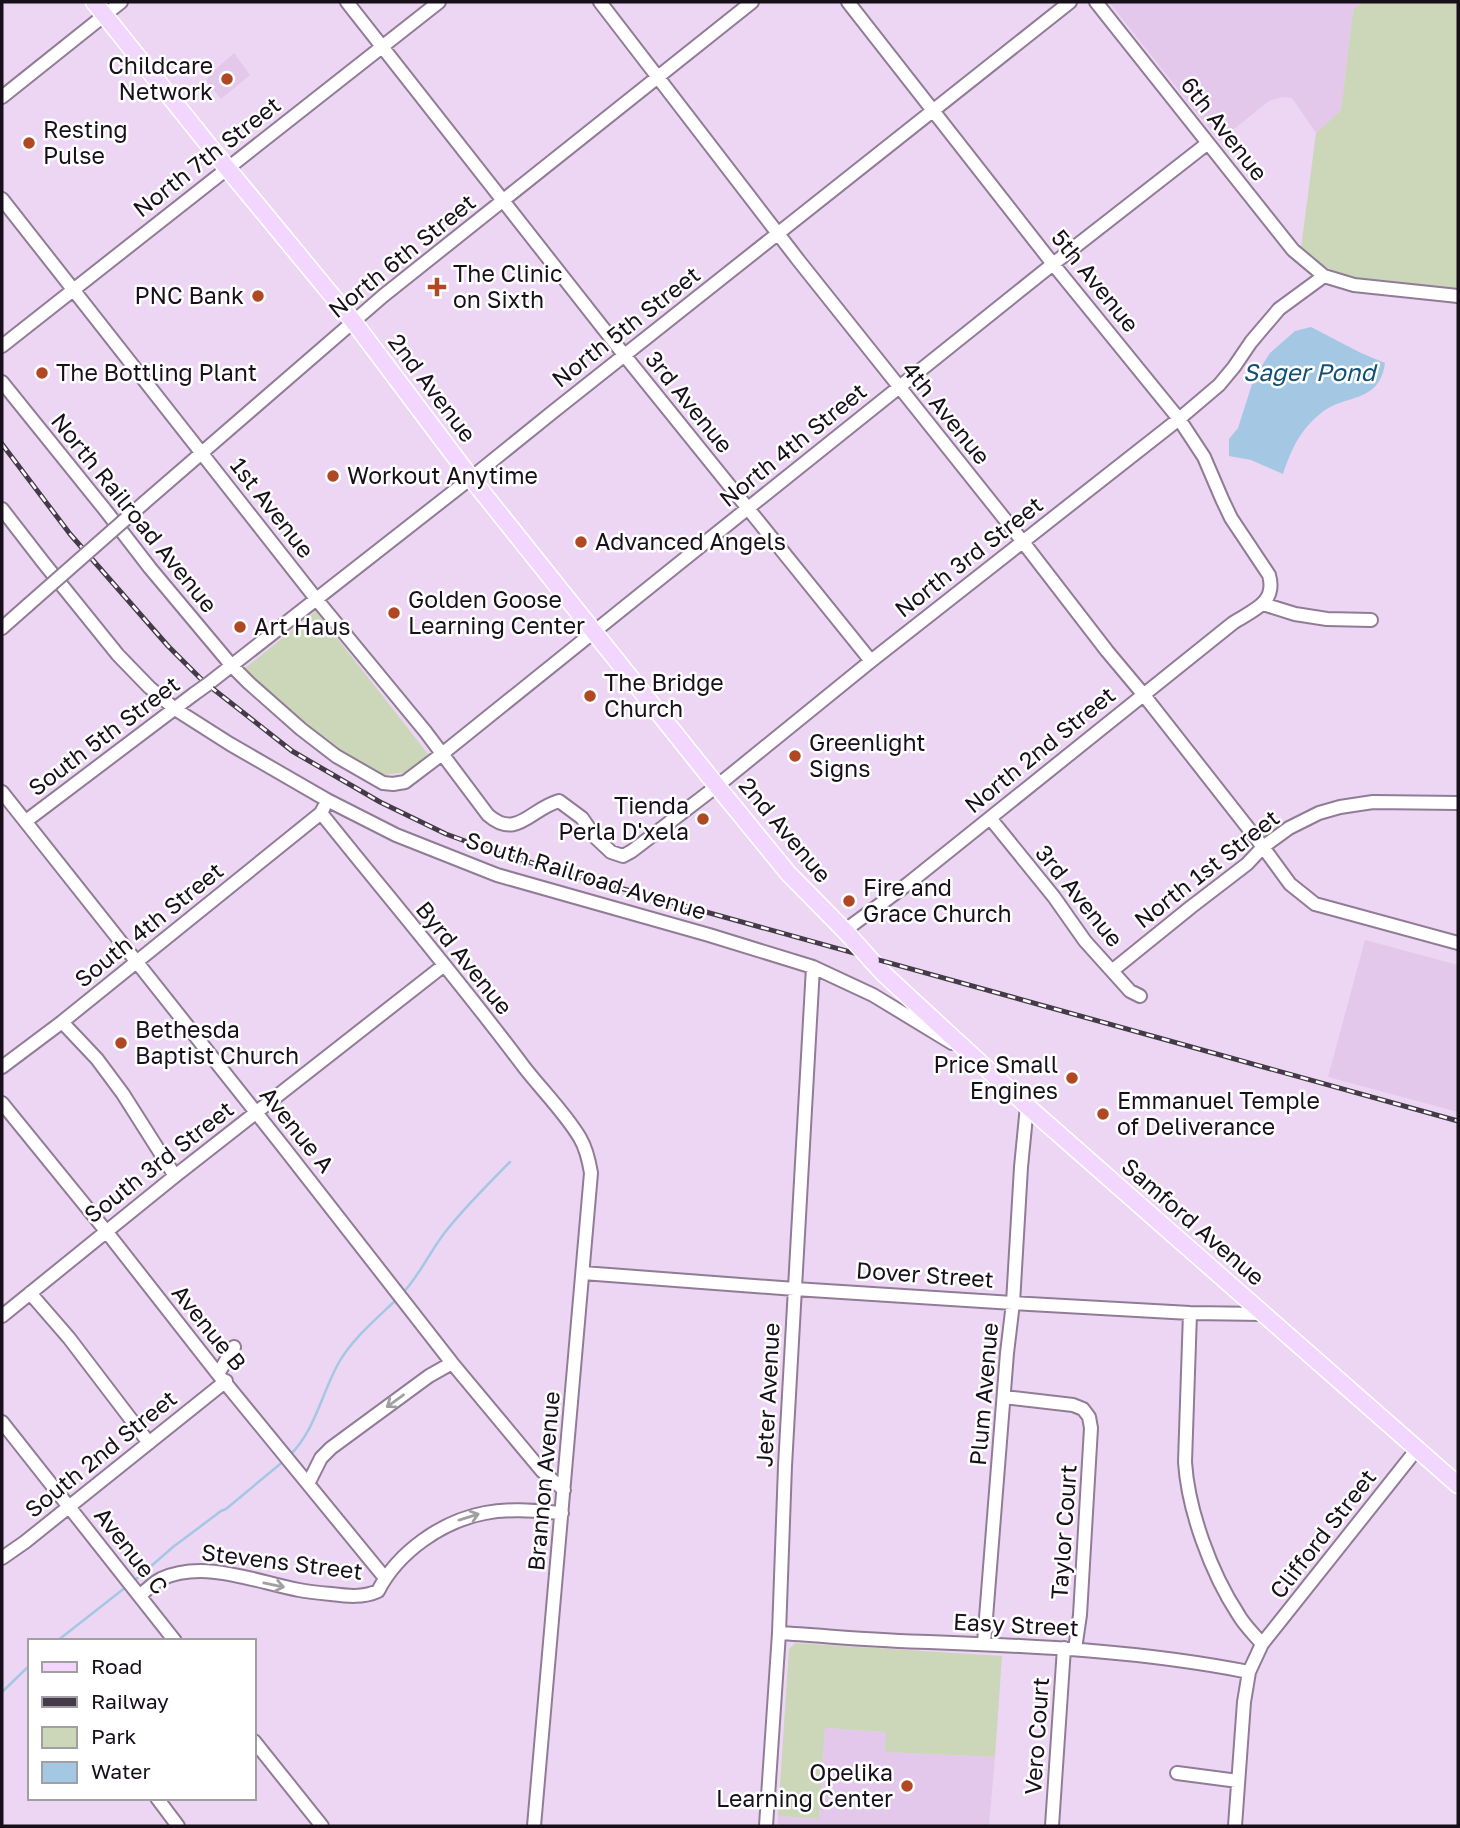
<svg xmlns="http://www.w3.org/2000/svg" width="1460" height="1828" font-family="'Golos Text',sans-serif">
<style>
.built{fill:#e4c8eb}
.green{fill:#cbd7b8}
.water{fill:#a4c8e3}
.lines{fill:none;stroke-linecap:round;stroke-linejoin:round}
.stream{stroke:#a4c8e3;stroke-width:2.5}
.minor-casing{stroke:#917c96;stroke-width:16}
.major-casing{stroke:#fff;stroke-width:19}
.minor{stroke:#fff;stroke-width:12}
.major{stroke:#f2d6fe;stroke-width:16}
.rail-casing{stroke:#453a48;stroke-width:5}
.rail{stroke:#fff;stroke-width:2.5;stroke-dasharray:8;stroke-linecap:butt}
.minor-bridge-casing{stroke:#917c96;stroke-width:16;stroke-linecap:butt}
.major-bridge-casing{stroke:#fff;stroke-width:19;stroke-linecap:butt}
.minor-bridge{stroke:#fff;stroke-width:12}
.major-bridge{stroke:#f2d6fe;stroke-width:16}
.oneway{stroke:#a29fa3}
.poi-dot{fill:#b04923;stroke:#fff;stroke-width:2.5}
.labels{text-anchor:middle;stroke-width:5;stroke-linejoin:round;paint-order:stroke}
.poi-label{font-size:23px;fill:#170f19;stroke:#fff;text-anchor:start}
.street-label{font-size:23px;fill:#170f19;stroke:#fff}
.water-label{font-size:24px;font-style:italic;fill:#134f74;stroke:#fff}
</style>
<rect width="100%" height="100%" fill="#ecd6f3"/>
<path class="built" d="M1109 2H1363L1353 10 1341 110 1316 133 1292 98 1282 97 1269 101 1219 141Z
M234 53 250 75 221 99 207 82 208 76Z
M1365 940 1458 965V1112L1328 1077Z
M825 1728 887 1732 885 1752 995 1757 989 1826H778V1816L819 1819Z"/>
<path class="green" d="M1363 2H1458V289L1378 283 1349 278 1326 267 1301 248 1316 133 1341 110 1353 10Z
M316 611 428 754 407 772 383 775 347 759 244 669Z
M795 1643 1002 1656 995 1757 885 1752 886 1732 825 1728 819 1819 778 1816 789 1649Z"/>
<path class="water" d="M1311 327 1361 353 1385 363C1379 405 1344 393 1320 414 1300 430 1291 450 1283 474L1251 460 1229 456V439L1238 428 1254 378 1270 353 1295 331Z"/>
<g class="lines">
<path class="stream" d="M402 1294C420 1275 430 1251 446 1231 466 1206 487 1185 510 1162
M289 1456C315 1431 321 1395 338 1364 352 1339 376 1319 397 1299
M134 1581 173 1547 221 1511 226 1509 285 1460
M57 1641 126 1587
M2 1692 30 1665"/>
<g class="minor-casing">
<path id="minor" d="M347 2 625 356 871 661
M600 2 799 261 1023 542 1107 651 1143 694 1263 847 1290 884 1315 904 1458 943
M1096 2 1293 250 1324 276 1354 285 1458 296
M2 97 121 2
M2 199 317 600 425 731 488 815C517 840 530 809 559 801L582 818 595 837 611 852 623 856 632 851 717 786 871 661 1179 419 1219 385 1234 367 1251 342 1279 309 1324 276
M2 346 439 2
M2 382 106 511 150 568 232 666 249 683 301 729 336 756 383 783 393 784 405 782 442 754 677 565 1053 264 1208 143
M145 502 383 296 752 2
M2 509 43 562 118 655 149 687 175 709 230 744 327 800 396 835 497 875 709 935 813 967 873 995 952 1043
M1263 604 1295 614 1327 619 1371 620
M2 628 28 605
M208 684 471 478 554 411 1070 2
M2 792 285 1149 452 1363 542 1471 564 1490
M321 813C389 898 459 980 524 1067 541 1089 566 1114 580 1138 586 1148 589 1161 591 1173L534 1826
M990 818 1054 897 1085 941 1130 991 1140 996
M26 821 194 694
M844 931 909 883 1233 623C1253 610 1277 603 1269 575L1231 518 1222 499 1204 457 1179 419 1053 264 848 2
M1113 970 1191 907 1247 864 1263 847 1289 828 1319 813 1340 807 1373 802 1458 803
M62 1022 97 1059 123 1094 175 1176
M2 1067 62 1022 321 813 324 807
M2 1103 106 1231 218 1374 385 1578
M583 1273 795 1289 1013 1303 1190 1313 1264 1314
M30 1293 69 1338 149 1443
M1190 1313 1185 1462C1188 1510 1211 1573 1238 1614 1244 1625 1254 1634 1262 1644L1249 1672 1244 1702 1235 1826
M2 1316 175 1176 443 966
M218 1374 234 1347
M1004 1397 1073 1405 1083 1409 1089 1417 1091 1428 1080 1615 1075 1649
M2 1422 175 1641
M308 1484 321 1458 331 1448 429 1376 452 1363
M2 1558 25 1542 226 1381
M140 1596C147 1589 153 1583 161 1579 204 1559 256 1582 299 1590 309 1592 320 1593 331 1594 347 1596 363 1598 378 1591 398 1552 442 1521 485 1513 510 1508 537 1511 562 1513
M779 1633C829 1636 879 1641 929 1642 1036 1646 1143 1651 1249 1672
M984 1643 1007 1353 1013 1303 1021 1167 1027 1106
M1262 1644 1417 1449
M254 1741 322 1826
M1177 1773 1238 1781
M157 1798 178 1826
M766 1826 779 1633 785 1466 813 967
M1052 1826 1064 1648"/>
</g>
<g class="major-casing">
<path id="major" d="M94 2 227 168 353 321 471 478 717 786 788 873 847 933
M871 960 884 974 1027 1106 1458 1485"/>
</g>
<use href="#minor" class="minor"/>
<use href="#major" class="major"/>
<g class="rail-casing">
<path id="rail" d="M2 444 70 534 168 646 203 681 292 751 380 802 446 834 495 852 584 878 1458 1121"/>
</g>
<use href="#rail" class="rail"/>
<g class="minor-bridge-casing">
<path id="minor-bridge" d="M28 605 145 502
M194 694 208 684"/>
</g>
<g class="major-bridge-casing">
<path id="major-bridge" d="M847 933 871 960"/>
</g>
<use href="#minor-bridge" class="minor-bridge"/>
<use href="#major-bridge" class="major-bridge"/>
</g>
<defs><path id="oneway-shaft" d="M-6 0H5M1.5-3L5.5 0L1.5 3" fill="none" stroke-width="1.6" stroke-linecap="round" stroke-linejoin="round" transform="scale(1.75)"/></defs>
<g class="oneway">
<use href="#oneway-shaft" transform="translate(395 1401) rotate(144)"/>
<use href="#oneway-shaft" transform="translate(469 1517) rotate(-17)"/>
<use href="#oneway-shaft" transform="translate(274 1585) rotate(12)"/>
</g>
<g class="poi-dot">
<circle cx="227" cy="79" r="7"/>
<circle cx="29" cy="143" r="7"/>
<path d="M433.5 276.5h7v7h7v7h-7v7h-7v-7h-7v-7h7z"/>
<circle cx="258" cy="296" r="7"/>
<circle cx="42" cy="373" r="7"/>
<circle cx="333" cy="476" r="7"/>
<circle cx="581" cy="542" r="7"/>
<circle cx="394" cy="613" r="7"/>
<circle cx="240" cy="627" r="7"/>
<circle cx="590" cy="696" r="7"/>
<circle cx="795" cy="756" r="7"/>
<circle cx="703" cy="819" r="7"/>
<circle cx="849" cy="901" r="7"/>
<circle cx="121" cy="1043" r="7"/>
<circle cx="1072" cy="1078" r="7"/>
<circle cx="1103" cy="1114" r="7"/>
<circle cx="907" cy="1786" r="7"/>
</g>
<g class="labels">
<g class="poi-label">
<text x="213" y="74" text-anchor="end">Childcare<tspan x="213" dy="26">Network</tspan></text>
<text x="43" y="138">Resting<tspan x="43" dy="26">Pulse</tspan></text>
<text x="453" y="282">The Clinic<tspan x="453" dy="26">on Sixth</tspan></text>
<text x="244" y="304" text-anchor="end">PNC Bank</text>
<text x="56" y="381">The Bottling Plant</text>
<text x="347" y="484">Workout Anytime</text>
<text x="595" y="550">Advanced Angels</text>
<text x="408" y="608">Golden Goose<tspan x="408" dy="26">Learning Center</tspan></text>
<text x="254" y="635">Art Haus</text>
<text x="604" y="691">The Bridge<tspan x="604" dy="26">Church</tspan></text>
<text x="809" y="751">Greenlight<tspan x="809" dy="26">Signs</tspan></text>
<text x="689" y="814" text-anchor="end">Tienda<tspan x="689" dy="26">Perla D'xela</tspan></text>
<text x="863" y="896">Fire and<tspan x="863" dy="26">Grace Church</tspan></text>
<text x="135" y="1038">Bethesda<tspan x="135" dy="26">Baptist Church</tspan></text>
<text x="1058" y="1073" text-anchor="end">Price Small<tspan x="1058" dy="26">Engines</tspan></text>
<text x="1117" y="1109">Emmanuel Temple<tspan x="1117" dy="26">of Deliverance</tspan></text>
<text x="893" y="1781" text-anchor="end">Opelika<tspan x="893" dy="26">Learning Center</tspan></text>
</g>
<g class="street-label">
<text transform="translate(1224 129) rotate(52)" y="8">6th Avenue</text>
<text transform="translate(207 157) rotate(-38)" y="8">North 7th Street</text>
<text transform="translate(402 256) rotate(-39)" y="8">North 6th Street</text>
<text transform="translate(1095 281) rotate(51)" y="8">5th Avenue</text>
<text transform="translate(626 327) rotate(-38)" y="8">North 5th Street</text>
<text transform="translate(432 388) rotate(53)" y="8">2nd Avenue</text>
<text transform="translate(689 402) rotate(51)" y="8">3rd Avenue</text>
<text transform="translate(946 413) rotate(51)" y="8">4th Avenue</text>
<text transform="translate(793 445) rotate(-39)" y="8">North 4th Street</text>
<text transform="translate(272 508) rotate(52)" y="8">1st Avenue</text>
<text transform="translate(134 513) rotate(51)" y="8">North Railroad Avenue</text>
<text transform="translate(969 557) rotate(-38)" y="8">North 3rd Street</text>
<text transform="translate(104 736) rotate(-37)" y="8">South 5th Street</text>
<text transform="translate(1040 750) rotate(-39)" y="8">North 2nd Street</text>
<text transform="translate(785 830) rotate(50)" y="8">2nd Avenue</text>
<text transform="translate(1207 869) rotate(-38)" y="8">North 1st Street</text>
<text transform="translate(586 876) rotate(17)" y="8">South Railroad Avenue</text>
<text transform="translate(1079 896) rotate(51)" y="8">3rd Avenue</text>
<text transform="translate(149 925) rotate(-39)" y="8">South 4th Street</text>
<text transform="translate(464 958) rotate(51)" y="8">Byrd Avenue</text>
<text transform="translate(297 1130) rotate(51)" y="8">Avenue A</text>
<text transform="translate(159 1162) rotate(-38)" y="8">South 3rd Street</text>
<text transform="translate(1193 1222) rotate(41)" y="8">Samford Avenue</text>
<text transform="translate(925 1275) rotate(4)" y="8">Dover Street</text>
<text transform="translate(209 1328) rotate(51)" y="8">Avenue B</text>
<text transform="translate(984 1394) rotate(-85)" y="8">Plum Avenue</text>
<text transform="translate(768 1395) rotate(-87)" y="8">Jeter Avenue</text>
<text transform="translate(101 1454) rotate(-39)" y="8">South 2nd Street</text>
<text transform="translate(544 1481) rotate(-85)" y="8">Brannon Avenue</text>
<text transform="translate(1064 1532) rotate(-86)" y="8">Taylor Court</text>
<text transform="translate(1323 1534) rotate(-52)" y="8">Clifford Street</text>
<text transform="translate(131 1551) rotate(52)" y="8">Avenue C</text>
<text transform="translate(282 1562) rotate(7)" y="8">Stevens Street</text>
<text transform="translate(1016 1625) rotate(3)" y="8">Easy Street</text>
<text transform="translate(1037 1736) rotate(-86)" y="8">Vero Court</text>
</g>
<g class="water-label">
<text x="1309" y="381">Sager Pond</text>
</g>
</g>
<rect width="1460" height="1828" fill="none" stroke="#170f19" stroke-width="7"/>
<rect x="28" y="1639" width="228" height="161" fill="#ffffff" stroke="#a29fa3" stroke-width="2"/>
<rect x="42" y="1662" width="35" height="10" fill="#f2d6fe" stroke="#a29fa3" stroke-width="2"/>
<text x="91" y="1674" font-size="21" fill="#170f19">Road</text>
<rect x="42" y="1697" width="35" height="10" fill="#453a48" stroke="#a29fa3" stroke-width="2"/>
<text x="91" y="1709" font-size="21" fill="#170f19">Railway</text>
<rect x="42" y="1727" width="35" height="21" fill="#cbd7b8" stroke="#a29fa3" stroke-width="2"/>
<text x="91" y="1744" font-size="21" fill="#170f19">Park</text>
<rect x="42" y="1762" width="35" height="21" fill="#a4c8e3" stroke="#a29fa3" stroke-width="2"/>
<text x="91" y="1779" font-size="21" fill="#170f19">Water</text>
</svg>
